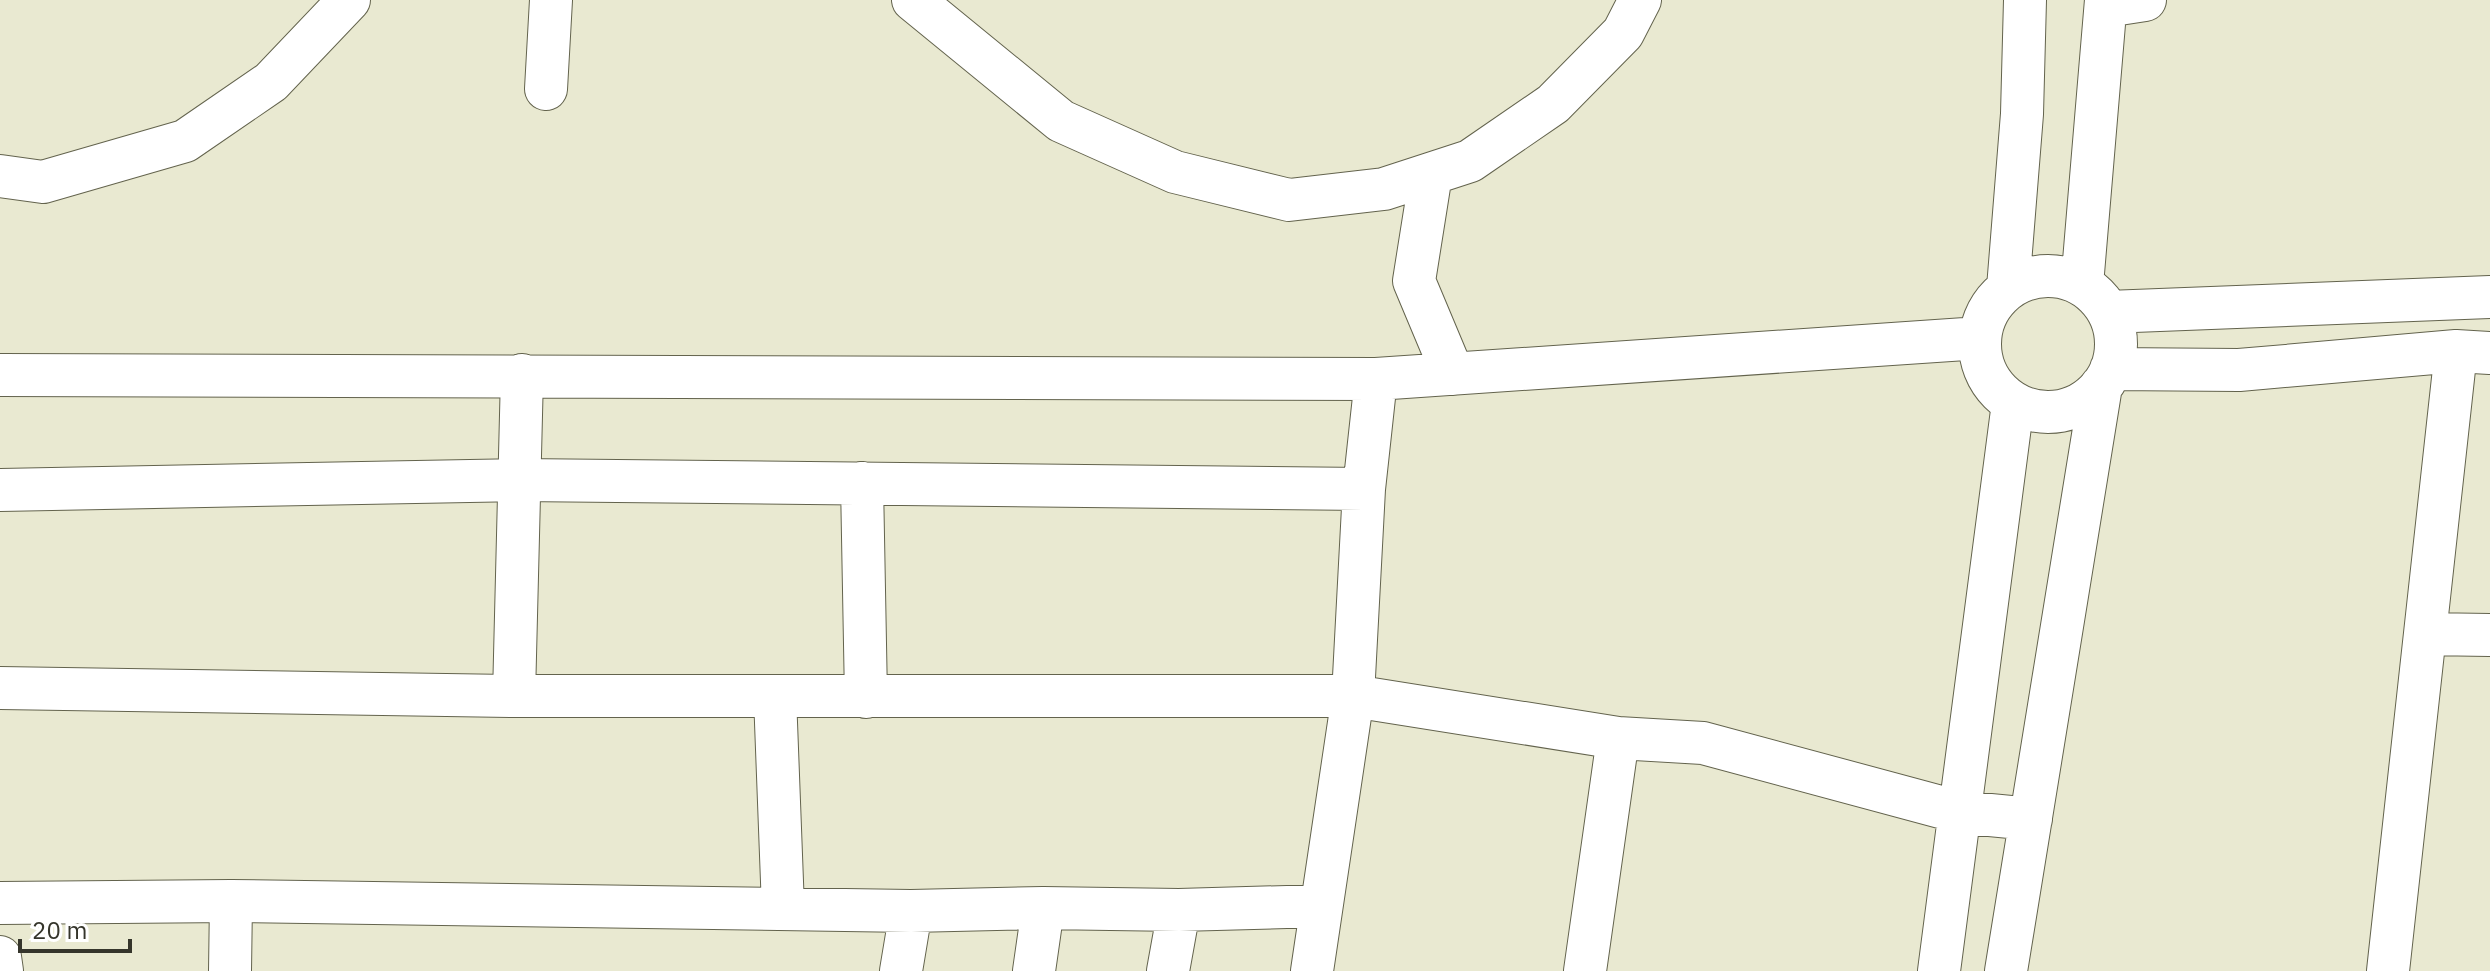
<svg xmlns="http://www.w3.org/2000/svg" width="2490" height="971" font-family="'IBM Plex Sans',sans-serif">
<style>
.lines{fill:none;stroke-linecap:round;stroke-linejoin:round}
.minor-casing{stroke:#63634d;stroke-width:44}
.minor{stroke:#fff;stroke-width:42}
</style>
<rect width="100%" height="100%" fill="#e9e9d1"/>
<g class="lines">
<g class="minor-casing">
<path id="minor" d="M913 0 1061 121 1175 172 1289 200 1384 189 1470 161 1553 104 1623 33 1640 0
M2106 6 2145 0
M546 89 551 0
M1431 174 1414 281 1453 374
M0 176 43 182 185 141 271 82 349 0
M1980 344a68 68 0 1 1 136 0a68 68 0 1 1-136 0Z
M2082 285 2106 0
M2008 288 2022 114 2025 0
M2108 312 2490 297
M2111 369 2239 370 2456 351 2490 353
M0 375 1376 379 1980 338
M862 483 866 697
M0 490 520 480 1364 489
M2425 634 2490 635
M0 688 514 696H1353L1618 738 1703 743 1959 812 2031 819
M514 696 522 375
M775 696 783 908
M0 903 231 901 911 911 1043 908 1179 910 1321 906
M0 957 2 971
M230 971 231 901
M901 971 911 911
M1034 971 1043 908
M1168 971 1179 910
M1312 971 1353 696 1364 489 1376 379
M1585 971 1618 738
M1939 971 2013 403
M2006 971 2101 386
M2388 971 2456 351"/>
</g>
<use href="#minor" class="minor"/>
</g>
<path d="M20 939v12h110v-12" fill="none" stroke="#35352b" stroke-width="4"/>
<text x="32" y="939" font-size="24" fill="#35352b" stroke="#ffffff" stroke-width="6" paint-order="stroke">20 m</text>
</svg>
